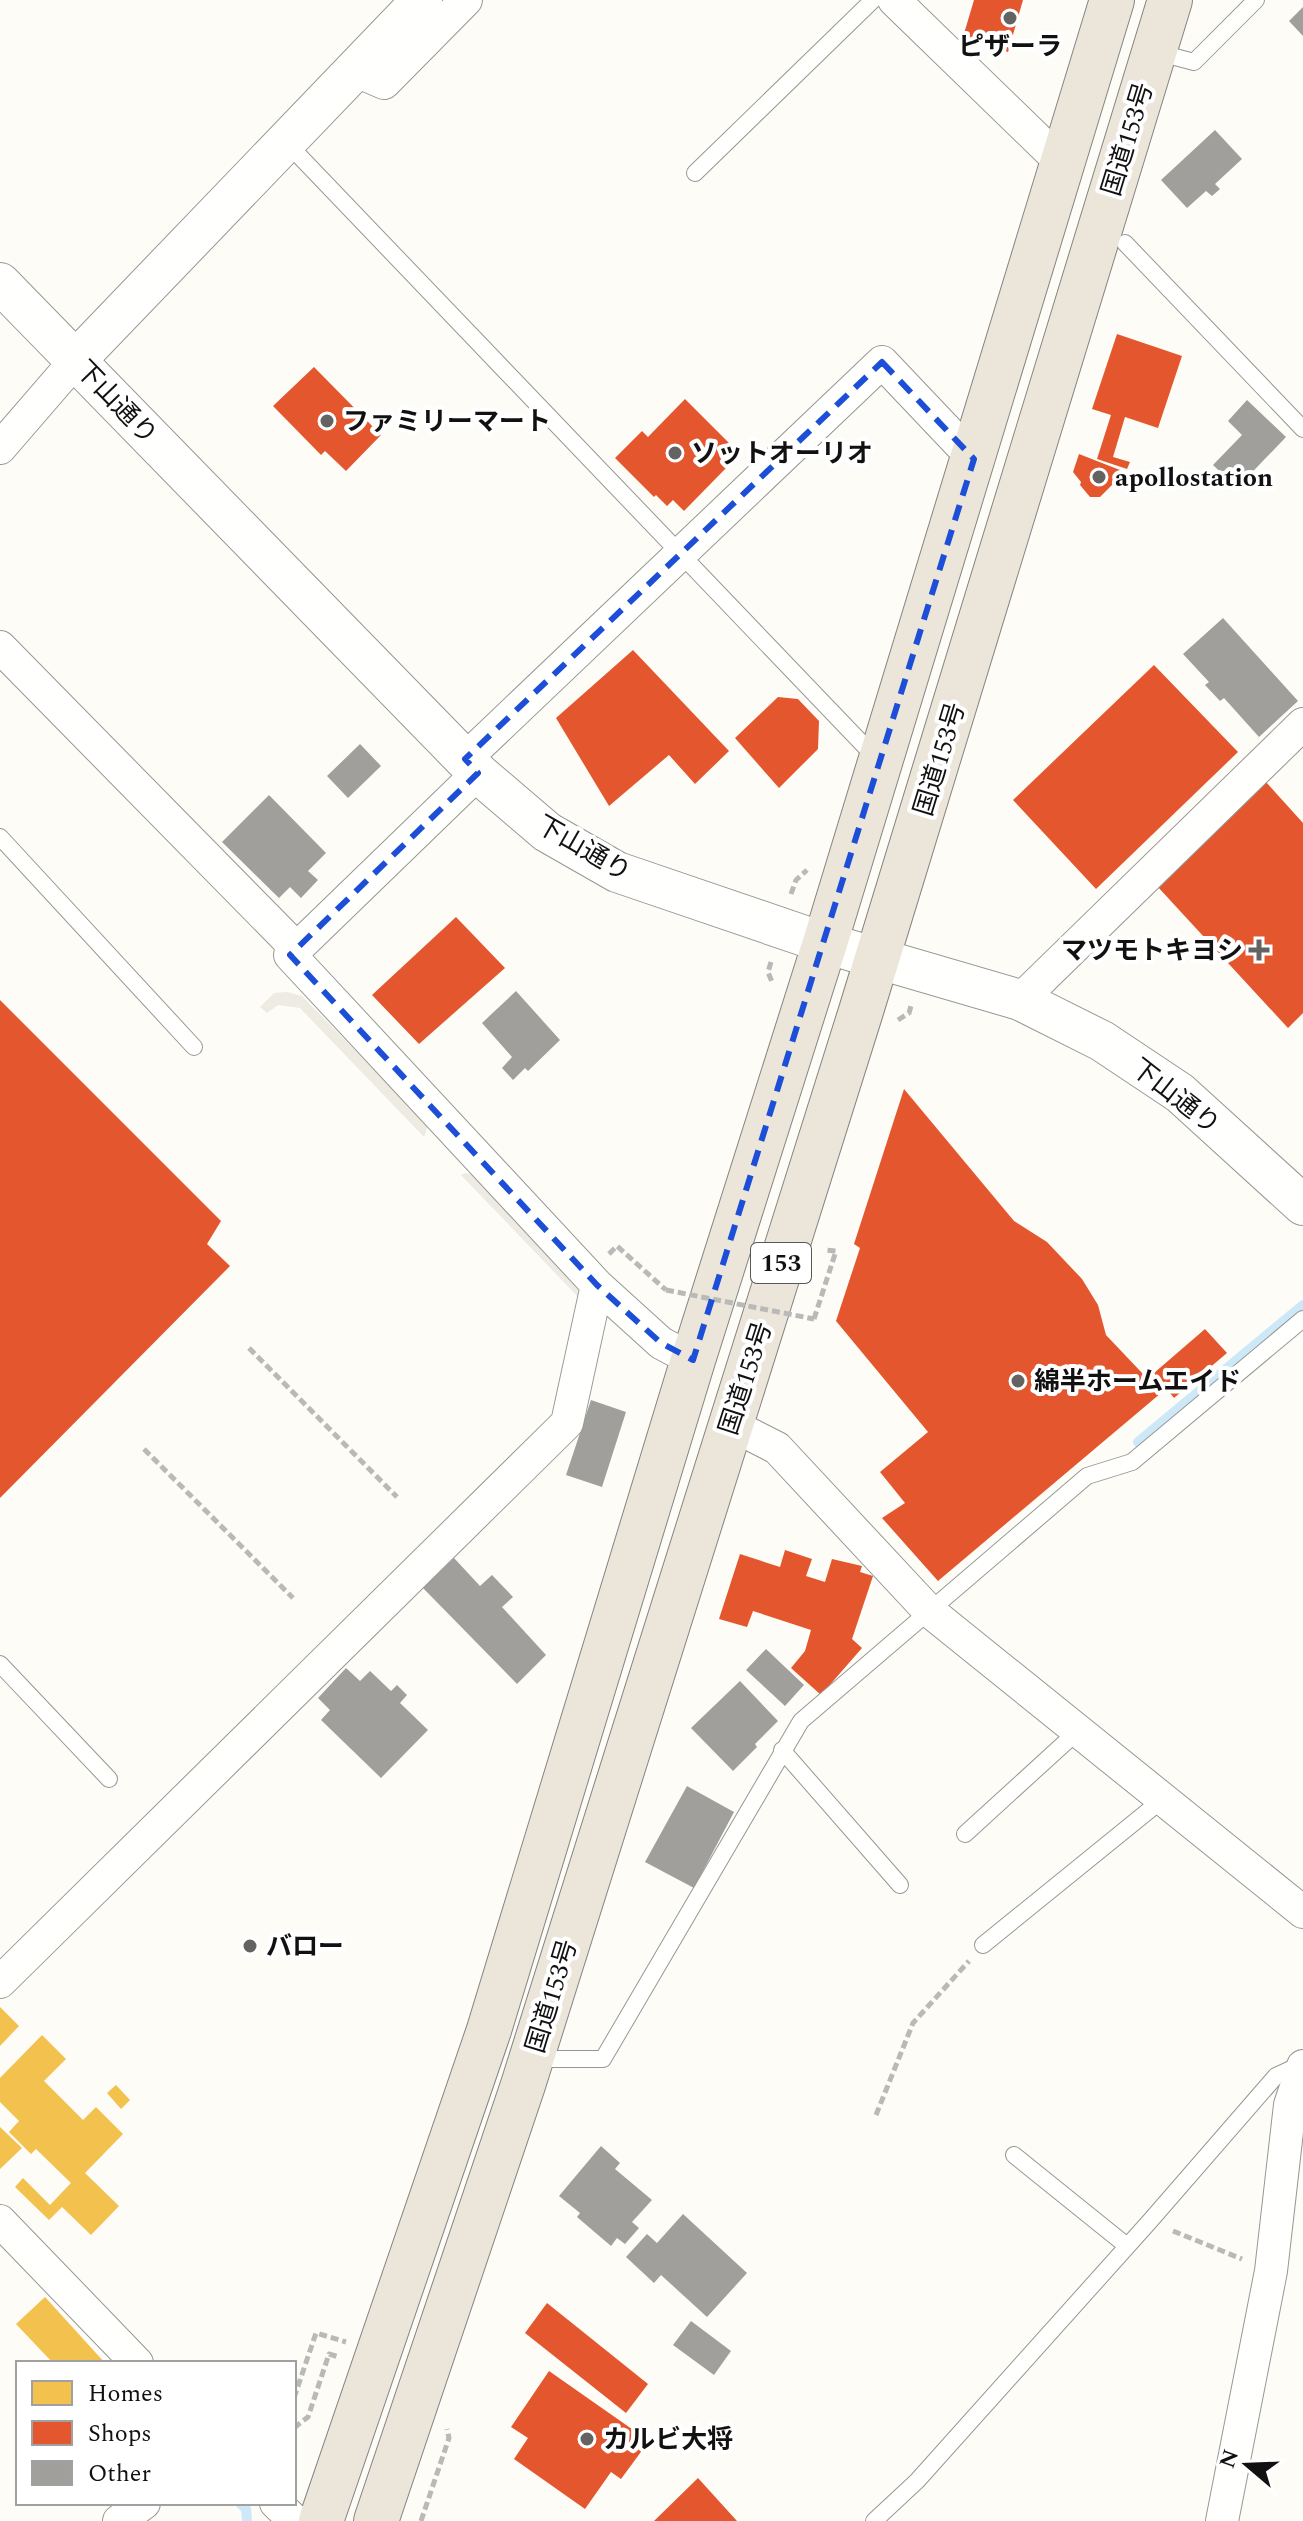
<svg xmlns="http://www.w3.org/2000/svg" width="1303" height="2521" font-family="Spectral,'Noto Sans JP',serif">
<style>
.plaza{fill:#edebe2}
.homes{fill:#f2c14e}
.shops{fill:#e4572e}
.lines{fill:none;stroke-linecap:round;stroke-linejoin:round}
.stream{stroke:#cde8f7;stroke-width:10}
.building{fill:#a19f9c}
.service-casing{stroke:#979795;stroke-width:18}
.minor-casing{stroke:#979795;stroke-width:34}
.tertiary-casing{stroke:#979795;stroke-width:42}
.trunk-casing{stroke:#858482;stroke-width:46}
.path{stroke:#b9b9b8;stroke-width:5;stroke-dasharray:8 4;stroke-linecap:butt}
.service{stroke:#fffffe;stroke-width:16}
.minor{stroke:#fffffe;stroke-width:32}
.tertiary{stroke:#fffffe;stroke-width:40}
.trunk{stroke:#ece5da;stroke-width:44}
.path-bridge{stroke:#b9b9b8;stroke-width:5;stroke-dasharray:8 4;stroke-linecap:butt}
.marked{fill:none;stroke:#1d4ed8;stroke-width:6;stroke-dasharray:16 10;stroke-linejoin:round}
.poi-dot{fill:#646362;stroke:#fff;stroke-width:3}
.labels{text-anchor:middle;stroke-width:8;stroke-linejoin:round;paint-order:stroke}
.shield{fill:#fff;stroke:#585858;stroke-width:2}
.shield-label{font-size:24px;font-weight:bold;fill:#111}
.poi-label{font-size:26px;font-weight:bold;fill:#111;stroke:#fff;text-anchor:start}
.street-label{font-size:26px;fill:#111;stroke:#fff}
</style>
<rect width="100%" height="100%" fill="#fdfcf7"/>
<path class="plaza" d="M287 992 302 996 428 1125 424 1137 300 1008 278 1005 267 1013 260 1007 274 993Z
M465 1173 474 1175 579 1284 582 1301 461 1175Z"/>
<path class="homes" d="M0 2007 19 2026 0 2046Z
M42 2035 66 2059 44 2081 83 2120 96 2107 123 2134 85 2173 119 2206 91 2235 62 2207 49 2220 15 2187 23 2178 50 2205 71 2183 36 2149 31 2154 9 2132 19 2121 0 2102V2078Z
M116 2085 130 2100 121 2109 107 2093Z
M0 2127 22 2148 0 2169Z
M45 2297 105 2363H53L16 2324Z"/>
<path class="shops" d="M974 0H1023L1008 52 963 37Z
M1117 334 1182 356 1158 428 1125 417 1113 457 1130 462 1127 469 1097 459 1111 415 1092 409Z
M314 367 381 435 346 471 325 451 321 455 273 406Z
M685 399 734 448 722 460 728 466 684 511 673 500 667 506 656 495 654 497 615 458 642 431 648 437Z
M1079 454 1125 472 1100 497H1090L1080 485 1081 482 1073 472Z
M633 650 729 751 695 784 669 755 609 806 556 718Z
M1154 665 1238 752 1096 889 1013 800Z
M778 697 798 699 819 721 818 749 779 788 735 738Z
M1266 782 1303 823V1013L1288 1028 1157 886Z
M456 917 505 968 419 1044 372 995Z
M0 1000 221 1221 207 1244 230 1266 0 1498Z
M904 1089 1014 1221 1047 1242 1082 1279 1098 1305 1106 1335 1161 1393 938 1581 882 1518 905 1503 880 1472 928 1432 836 1321 860 1248 854 1244Z
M1205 1329 1227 1353 1174 1398 1154 1373Z
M785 1550 812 1559 806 1576 825 1582 832 1559 862 1566 860 1572 873 1576 852 1639 862 1648 821 1695 791 1668 805 1651 811 1630 753 1611 747 1627 719 1619 740 1554 780 1567Z
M547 2303 648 2384 626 2413 525 2333Z
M549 2371 649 2441 621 2479 611 2472 585 2509 514 2459 528 2438 511 2427Z
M698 2478 737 2521H654Z"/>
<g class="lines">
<path class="stream" d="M1138 1442 1303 1305
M240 2503 246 2509 247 2521"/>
</g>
<path class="building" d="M1303 7V36L1289 21Z
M1215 130 1242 159 1215 184 1220 189 1212 196 1206 191 1187 208 1161 180Z
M1247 400 1286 437 1237 488 1213 465 1242 435 1228 421Z
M1223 618 1298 701 1259 737 1224 698 1220 701 1205 685 1209 682 1183 654Z
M360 744 381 766 348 798 327 776Z
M269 795 326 853 308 871 318 880 301 898 290 887 279 898 222 842Z
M516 991 560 1040 528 1071 525 1068 513 1080 502 1068 512 1057 482 1023Z
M591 1400 626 1412 602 1487 566 1475Z
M454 1558 480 1586 492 1575 513 1597 502 1607 546 1655 517 1684 423 1588Z
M766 1649 804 1685 785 1706 746 1670Z
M346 1668 360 1681 370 1671 391 1691 397 1685 407 1695 400 1703 428 1730 381 1778 321 1720 330 1710 318 1698Z
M740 1681 778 1721 755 1744 757 1747 733 1771 691 1728Z
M687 1786 734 1812 694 1888 645 1862Z
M601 2146 620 2163 615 2169 652 2200 632 2222 639 2228 625 2244 617 2238 611 2246 577 2217 580 2213 559 2196Z
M683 2214 747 2273 707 2317 661 2275 654 2283 626 2257 647 2234 657 2243Z
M691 2321 731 2351 714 2375 673 2345Z"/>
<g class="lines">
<g class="service-casing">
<path id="service" d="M1156 52 1194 62 1256 0
M286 142 876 758
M695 173 873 0
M1125 243 1303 429
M0 837 194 1047
M0 1664 109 1779
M782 1750 900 1885
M965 1834 1079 1730
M983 1945 1163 1799
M535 2059H603L801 1721 1087 1476 1132 1462 1303 1319
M1014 2155 1127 2246
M874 2521 917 2481 1150 2221 1276 2076 1302 2064"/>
</g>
<g class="minor-casing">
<path id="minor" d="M894 0 1063 164
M354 70 384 83 466 0
M0 448 76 360
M0 647 297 949
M465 759 882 362 974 459
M478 773 290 955 597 1285 661 1343 693 1360
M1020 1000 1303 724
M730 1424 777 1448 928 1610 1303 1912
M0 1982 567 1423 597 1285
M0 2221 137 2363
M276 2503 295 2521
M119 2521 144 2503
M1222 2521 1271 2271 1290 2105 1303 2066"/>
</g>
<g class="tertiary-casing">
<path id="tertiary" d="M0 283 478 773 547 832 617 872 825 943 1020 1000 1102 1041 1180 1093 1303 1205
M76 360 422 0"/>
</g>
<g class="trunk-casing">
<path id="trunk" d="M321 2521 489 2030 693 1360 825 943 1112 0
M376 2521 523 2085 861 1011 1170 0"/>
</g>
<path class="path" d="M791 894 796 880 807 870
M771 962 768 972 772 982
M898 1020 909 1013 911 1006
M609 1254 617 1246 666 1290
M814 1319 836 1251 826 1250
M249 1348 397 1497
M144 1449 293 1598
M876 2115 913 2023 969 1961
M1173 2231 1242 2259
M294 2398 316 2333 346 2342
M294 2428 308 2417 329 2354 339 2357
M421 2521 449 2438 447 2429"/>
<use href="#service" class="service"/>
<use href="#minor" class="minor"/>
<use href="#tertiary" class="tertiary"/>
<use href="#trunk" class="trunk"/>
<path class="path-bridge" d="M666 1290 814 1319"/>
</g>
<path class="marked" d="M882 362 974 459 693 1360 661 1343 597 1285 290 955 478 773 465 759Z"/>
<g class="poi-dot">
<circle cx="1010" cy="18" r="8"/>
<circle cx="327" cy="421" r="8"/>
<circle cx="675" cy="453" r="8"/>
<circle cx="1099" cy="477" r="8"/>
<path d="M1255 938h8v8h8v8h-8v8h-8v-8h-8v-8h8z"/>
<circle cx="1018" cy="1381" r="8"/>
<circle cx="250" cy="1946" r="8"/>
<circle cx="587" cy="2439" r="8"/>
</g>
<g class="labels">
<rect class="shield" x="751" y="1243" width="60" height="40" rx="6"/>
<g class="shield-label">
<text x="781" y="1271">153</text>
</g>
<g class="poi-label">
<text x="1010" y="55" text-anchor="middle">ピザーラ</text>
<text x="343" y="430">ファミリーマート</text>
<text x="691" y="462">ソットオーリオ</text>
<text x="1115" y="486">apollostation</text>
<text x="1243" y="959" text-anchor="end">マツモトキヨシ</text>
<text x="1034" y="1390">綿半ホームエイド</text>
<text x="266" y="1955">バロー</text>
<text x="603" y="2448">カルビ大将</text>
</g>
<g class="street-label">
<text transform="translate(1127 139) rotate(-73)" y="9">国道153号</text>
<text transform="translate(117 402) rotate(46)" y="9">下山通り</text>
<text transform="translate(939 759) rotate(-73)" y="9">国道153号</text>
<text transform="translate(584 848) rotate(30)" y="9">下山通り</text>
<text transform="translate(1176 1096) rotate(38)" y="9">下山通り</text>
<text transform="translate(745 1378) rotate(-72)" y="9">国道153号</text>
<text transform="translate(551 1996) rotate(-73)" y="9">国道153号</text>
</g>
</g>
<rect x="16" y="2361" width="280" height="144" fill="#ffffff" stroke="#a0a0a0" stroke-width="2"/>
<rect x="32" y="2381" width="40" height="24" fill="#f2c14e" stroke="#a0a0a0" stroke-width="2"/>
<text x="88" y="2401" font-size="24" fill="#111111">Homes</text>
<rect x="32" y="2421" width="40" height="24" fill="#e4572e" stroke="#a0a0a0" stroke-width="2"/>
<text x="88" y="2441" font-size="24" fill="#111111">Shops</text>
<rect x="32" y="2461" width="40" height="24" fill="#a19f9c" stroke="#a0a0a0" stroke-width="2"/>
<text x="88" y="2481" font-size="24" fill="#111111">Other</text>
<g transform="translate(1247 2465) rotate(289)" stroke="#ffffff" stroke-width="6" paint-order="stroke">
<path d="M0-6L14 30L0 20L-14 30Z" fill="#111111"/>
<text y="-12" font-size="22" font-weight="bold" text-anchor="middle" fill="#111111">N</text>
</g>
</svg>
